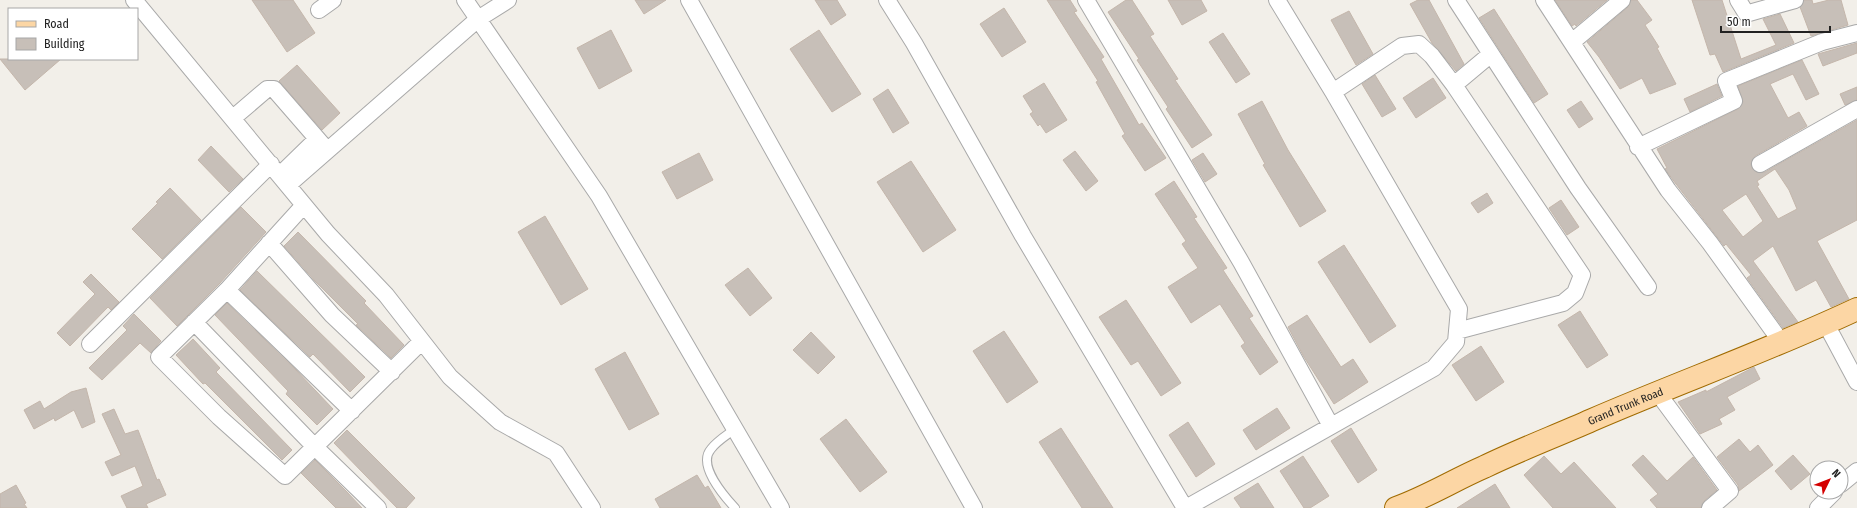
<svg xmlns="http://www.w3.org/2000/svg" width="1857" height="508" font-family="'Fira Sans Condensed',sans-serif">
<style>
.building{fill:#c7bfb8;stroke:#c4b6ab;fill-rule:evenodd}
.lines{fill:none;stroke-linecap:round;stroke-linejoin:round}
.lane-casing{stroke:#a9a9a9;stroke-width:10}
.street-casing{stroke:#a9a9a9;stroke-width:18}
.primary-casing{stroke:#a06b00;stroke-width:24}
.lane{stroke:#fff;stroke-width:8}
.street{stroke:#fff;stroke-width:16}
.primary{stroke:#fcd6a4;stroke-width:22}
.labels{text-anchor:middle;stroke-width:3.5;stroke-linejoin:round;paint-order:stroke}
.street-label{font-size:11px;fill:#222;stroke:#fff}
</style>
<rect width="100%" height="100%" fill="#f2efe9"/>
<path class="building" d="M252 0H293L315 33 287 52Z
M635 0H666L644 14Z
M815 0H837L846 15 831 25Z
M1047 0H1070L1077 11 1074 12 1104 57 1101 59 1139 125 1142 123 1166 158 1145 171 1122 136 1125 134 1096 82 1098 81Z
M1126 0H1132L1154 34 1150 36 1178 79 1175 80 1212 135 1192 148 1166 109 1168 107 1137 60 1139 59 1108 12Z
M1168 0H1201L1207 11 1182 25Z
M1418 0H1429L1464 64 1456 71 1432 43 1410 4Z
M1555 0H1607L1576 26 1575 24 1572 26Z
M1631 0H1637L1652 20 1645 25 1659 47 1657 48 1676 84 1650 94 1642 78 1620 89 1599 57 1587 42 1628 7Z
M1692 0H1722L1741 59 1776 45 1763 19 1780 14 1794 43 1723 72 1715 54 1710 55Z
M1804 0H1812L1813 4 1829 0H1841L1848 25 1811 36 1800 7Z
M1004 8 1026 42 1002 57 980 24Z
M1494 9 1548 94 1534 103 1479 18Z
M1349 11 1373 54 1356 65 1331 20Z
M611 30 632 71 599 89 577 48Z
M819 30 861 94 832 112 790 49Z
M1223 33 1250 74 1236 83 1209 42Z
M1857 43V53L1823 66 1818 54Z
M0 59H61L25 90Z
M1802 60 1819 94 1806 100 1793 74 1770 84 1788 118 1799 112 1807 126 1755 156 1751 164 1752 168 1756 172H1765L1857 120V220L1817 241 1849 299 1831 307 1816 280 1796 291 1773 246 1753 261 1798 322 1783 328 1747 278 1751 275 1726 244 1724 246 1676 184 1665 169 1667 168 1657 149 1738 109 1743 102 1738 86ZM1775 169 1789 190 1797 209 1778 219 1757 186 1759 185 1757 181ZM1746 194 1763 221 1743 237 1722 210Z
M297 65 340 113 322 130 279 81Z
M1375 75 1396 109 1382 117 1362 84Z
M1433 78 1446 98 1416 118 1403 98Z
M1044 83 1067 120 1046 133 1040 124 1038 126 1030 114 1033 112 1023 96Z
M1717 84 1722 96 1690 112 1684 99Z
M1857 87V100L1845 105 1840 94Z
M888 89 909 123 893 133 873 99Z
M1262 101 1288 150 1326 211 1300 227 1263 165 1265 164 1238 114Z
M1581 101 1593 119 1579 128 1567 110Z
M211 146 243 179 229 192 198 160Z
M1075 151 1098 181 1086 191 1063 160Z
M699 153 713 180 677 199 662 172Z
M1203 153 1217 174 1205 182 1192 160Z
M911 161 956 230 923 252 877 182Z
M1174 181 1197 217 1194 218 1227 268 1223 270 1253 316 1249 318 1278 362 1260 375 1241 346 1245 343 1220 304 1191 323 1168 287 1198 268 1182 244 1186 241 1155 194Z
M170 188 201 220 162 259 132 229 158 203 156 202Z
M1487 193 1493 203 1478 213 1471 203Z
M1561 200 1579 227 1567 235 1549 208Z
M241 207 266 232 220 283 177 326 150 298Z
M545 216 588 289 561 305 518 232Z
M298 232 366 301 364 303 404 345 391 358 356 325 358 324 315 281 284 246Z
M1344 245 1396 326 1370 343 1318 262Z
M748 268 772 298 750 316 725 285Z
M257 271 365 377 350 392 313 354 310 357 240 290Z
M91 274 119 302 111 310 108 307 70 346 57 333 95 294 83 282Z
M1126 300 1181 383 1161 396 1138 361 1131 365 1099 317Z
M227 303 296 370 333 409 317 425 286 394 288 391 215 315Z
M1580 311 1608 355 1587 368 1558 325Z
M134 314 161 341 151 353 140 343 102 380 89 368 127 330 123 326Z
M1307 315 1341 367 1353 359 1368 382 1334 404 1304 357 1288 327Z
M1004 331 1038 382 1007 403 973 351Z
M811 332 835 357 818 374 793 350Z
M193 339 220 368 216 372 292 450 282 460 205 383 203 384 176 355Z
M1481 346 1504 382 1476 401 1452 365Z
M625 352 659 414 629 430 595 369Z
M1754 367 1760 379 1727 397 1735 410 1719 419 1722 424 1700 434 1678 402 1706 390V392Z
M86 388 95 422 82 428 74 410 55 421 54 418 34 429 24 410 40 401 44 409 71 392Z
M1277 408 1290 428 1256 450 1243 430Z
M114 409 125 434 138 430 157 480 159 479 166 495 146 504 148 508H127L121 496 143 486 135 466 112 476 105 462 121 455 102 414Z
M846 419 887 472 860 492 820 439Z
M1188 422 1215 464 1196 477 1169 435Z
M1061 428 1113 508H1082L1039 442Z
M1351 428 1377 470 1358 483 1331 441Z
M347 430 415 498 406 508H397L334 443Z
M1739 439 1750 452 1758 445 1773 465 1739 491 1738 485 1717 457Z
M1643 455 1667 481 1693 457 1717 490 1704 501 1701 508H1657L1650 500 1658 494 1632 465Z
M1793 455 1810 474 1791 490 1775 471Z
M1303 456 1329 496 1310 508H1304L1280 471Z
M1544 456 1561 474 1574 462 1616 508H1553L1524 475Z
M315 460 347 492 362 508H336L301 473Z
M697 475 705 488 708 486 721 508H660L655 499Z
M1258 483 1274 508H1241L1234 498Z
M1495 484 1510 508H1457Z
M16 485 26 503 24 504 27 508H0V494Z"/>
<g class="lines">
<g class="lane-casing">
<path id="lane" d="M735 429C727 435 717 441 711 449 697 465 724 496 735 508"/>
</g>
<g class="street-casing">
<path id="street" d="M134 0 328 234 386 295 450 377 500 422 556 453 592 508
M465 0 599 196 781 508
M689 0 974 508
M887 0 914 43 1023 236 1185 508
M1086 0 1241 262 1331 426
M1456 0 1578 188 1648 287
M1544 0 1668 190 1710 243 1782 343
M1738 0 1746 13H1749L1795 0
M319 10 333 0
M1572 42 1622 0
M1454 85 1491 54
M1333 92 1402 46 1419 44 1432 56 1454 85 1582 275 1575 293 1563 303 1457 331
M233 118 267 89H274L327 150
M1638 147 1734 101 1726 81 1822 42 1857 33
M1760 164 1857 109
M280 175 317 139
M288 185 478 19 508 0
M304 205 227 290 159 357 219 417 285 476 422 341
M269 243 332 315 392 372
M227 290 352 411
M194 322 315 447 378 508
M1826 324 1857 382
M90 344 271 164
M1657 392 1730 491 1710 508
M1841 484 1857 471
M1186 508 1434 368 1456 342 1459 309 1333 92 1277 0
M1818 508 1834 492"/>
</g>
<g class="primary-casing">
<g id="primary">
<path id="s1" d="M1396 508C1427 497 1454 480 1484 467 1519 450 1556 436 1592 420 1680 382 1770 350 1857 309"/>
</g>
</g>
<use href="#lane" class="lane"/>
<use href="#street" class="street"/>
<use href="#primary" class="primary"/>
</g>
<g class="labels">
<g class="street-label">
<text dy="4" stroke="none"><textPath href="#s1" startOffset="251">Grand Trunk Road</textPath></text>
</g>
</g>
<rect x="8" y="8" width="130" height="52" fill="#ffffff" stroke="#a7a7a7"/>
<rect x="16" y="21" width="20" height="6" fill="#fcd6a4" stroke="#a7a7a7"/>
<text x="44" y="28" font-size="12" fill="#222222">Road</text>
<rect x="16" y="38" width="20" height="12" fill="#c7bfb8" stroke="#a7a7a7"/>
<text x="44" y="48" font-size="12" fill="#222222">Building</text>
<g transform="translate(1829 480) rotate(47)"><circle r="19" fill="#ffffff" stroke="#a7a7a7"/>
<path d="M0-3L7 15L0 10L-7 15Z" fill="#d40000"/>
<text y="-6" font-size="11" font-weight="bold" text-anchor="middle" fill="#222222">N</text>
</g>
<path d="M1721 26v6h109v-6" fill="none" stroke="#222222" stroke-width="2"/>
<text x="1727" y="26" font-size="12" fill="#222222" stroke="#ffffff" stroke-width="3" paint-order="stroke">50 m</text>
</svg>
